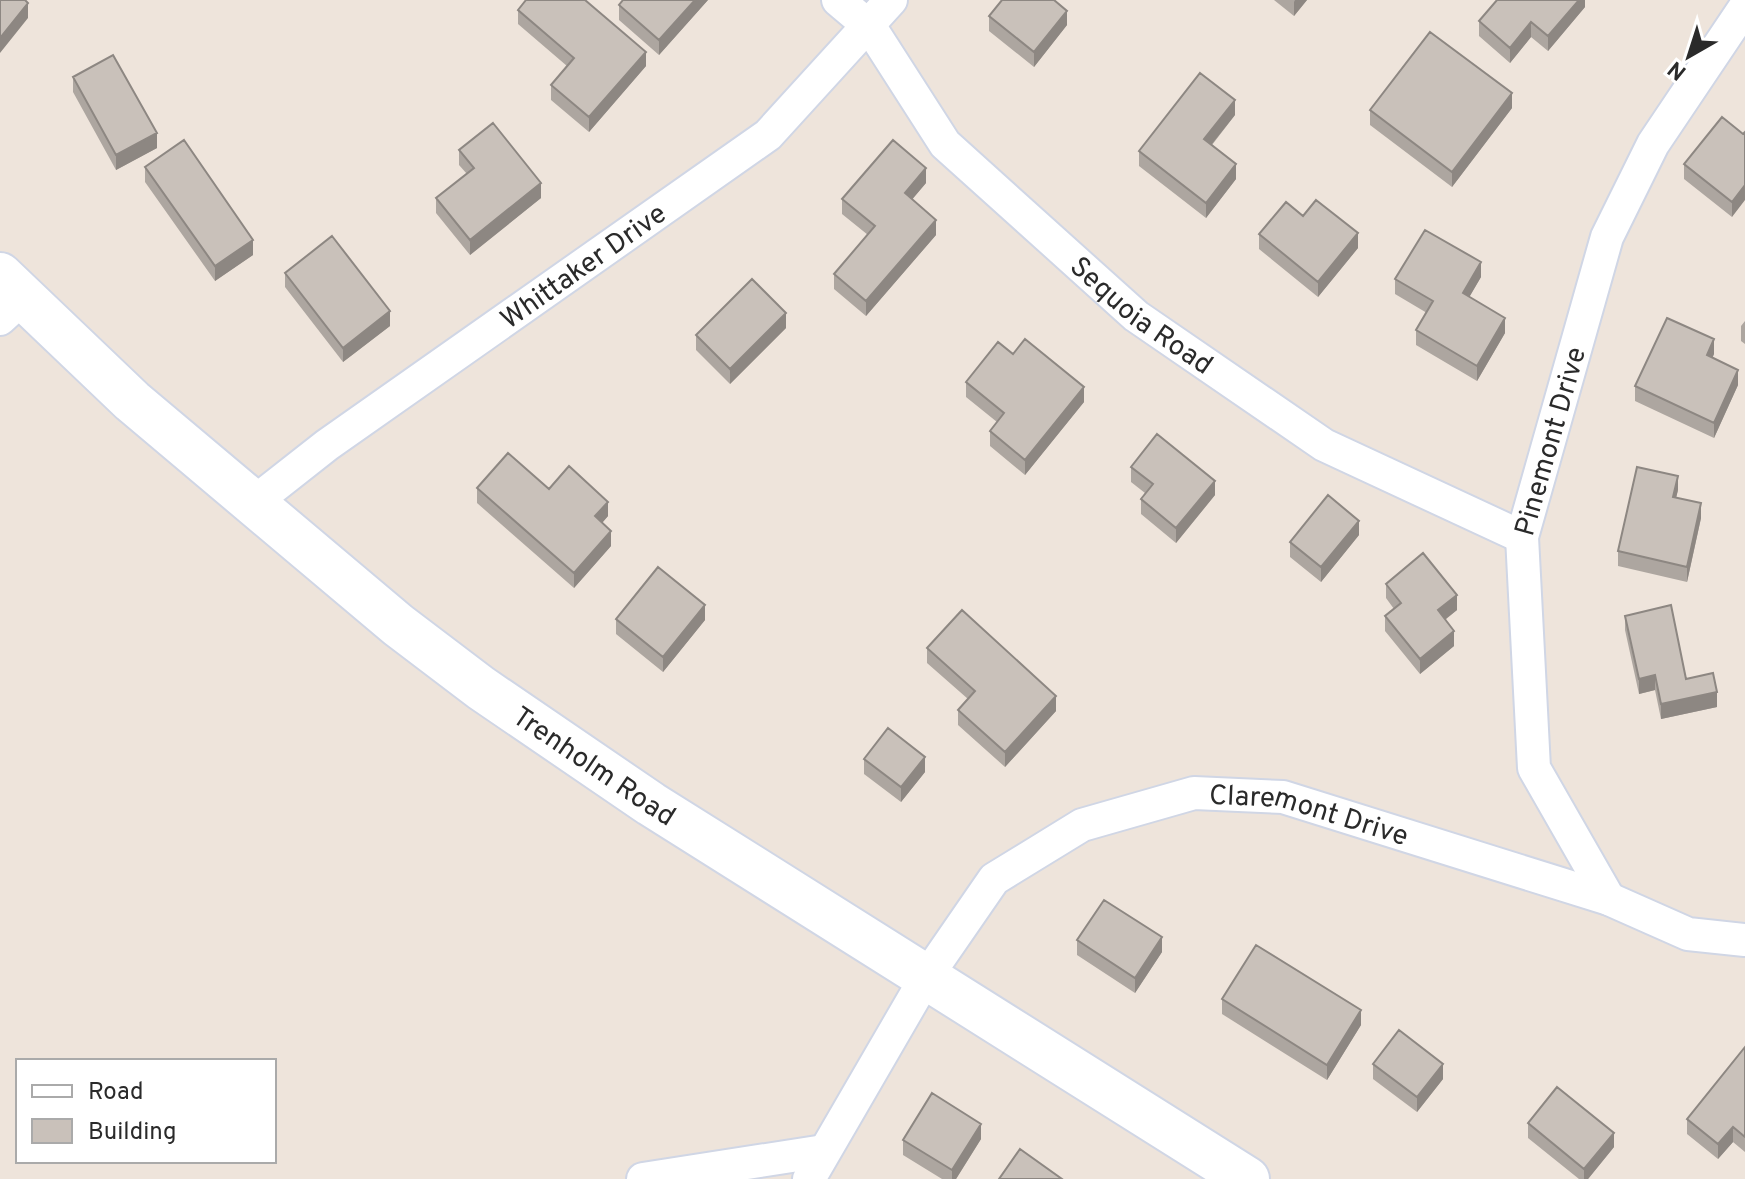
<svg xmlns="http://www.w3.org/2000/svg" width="1745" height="1179" font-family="Overpass,sans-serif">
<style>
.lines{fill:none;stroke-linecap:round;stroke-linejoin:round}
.minor-casing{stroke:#d0d6e5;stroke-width:36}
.secondary-casing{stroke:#d0d6e5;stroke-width:48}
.minor{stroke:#fff;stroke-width:32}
.secondary{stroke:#fff;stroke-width:44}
.wall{fill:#ada6a0}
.shaded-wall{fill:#8d8782}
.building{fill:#c9c1ba;stroke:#8d8782;stroke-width:2}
.labels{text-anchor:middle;stroke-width:6;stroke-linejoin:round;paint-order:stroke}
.street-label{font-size:28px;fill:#2a2a2a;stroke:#fff}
</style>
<rect width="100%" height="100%" fill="#eee4db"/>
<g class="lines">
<g class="minor-casing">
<g id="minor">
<path id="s1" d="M838 0 870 27 945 144 1136 316 1324 445 1522 537"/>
<path d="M0 319 23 298"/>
<path id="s2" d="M252 504 327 445 768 135 891 0"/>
<path id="s3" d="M1609 899 1534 768 1522 537 1607 237 1653 144 1745 7"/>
<path d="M643 1179 824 1151"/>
<path id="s4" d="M809 1179 925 979 994 879 1082 825 1194 793 1283 797 1609 899 1688 934 1745 940"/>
</g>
</g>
<g class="secondary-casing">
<g id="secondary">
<path id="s5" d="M0 275 132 401 398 625 481 688 651 804 1247 1179"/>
</g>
</g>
<use href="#minor" class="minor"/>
<use href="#secondary" class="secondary"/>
</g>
<path class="wall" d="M708 0 659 55 619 20V5Z
M1274 0H1307L1294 16Z
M1585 0V7L1548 51 1531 37 1510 63 1479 36V21Z
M518 10 646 66 589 132 551 100V85L567 66 518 24Z
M989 16 1067 25 1034 67 989 31Z
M73 77 157 148 116 170 73 92Z
M1512 108 1452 187 1370 125V110Z
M1235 115 1212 145 1236 179 1206 218 1139 166V151Z
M1743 134 1732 217 1684 179V164Z
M459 150 541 198 470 255 436 213V198L467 174 459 165Z
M145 167 253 255 215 281 145 182Z
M926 183 912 199 936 235 866 316 834 289V274L868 235 842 214V199Z
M1303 216 1358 248 1318 297 1259 249V234Z
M285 273 390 326 343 362 285 287Z
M1481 277 1469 297 1505 333 1477 381 1416 345V330L1427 313 1395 294V279Z
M1745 321V344L1741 341V326Z
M786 328 730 384 696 350V335Z
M1013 354 1084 402 1025 475 990 446V431L997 422 966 397V382Z
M1714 354 1712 358 1738 385 1714 438 1635 401V386Z
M1131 467 1215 495 1176 543 1141 514V499L1145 493 1131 482Z
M477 488 549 489 608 516 602 523 611 546 574 588 477 503Z
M1678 490 1676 497 1701 518 1687 582 1618 566V551Z
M1359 535 1321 582 1290 557V542Z
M1386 584 1457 610 1445 620 1454 646 1420 674 1385 631V616L1394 609 1386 598Z
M1625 616 1686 679 1717 707 1661 719 1655 690 1639 694 1625 630Z
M616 619 705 620 663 672 616 634Z
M927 648 1056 711 1005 767 958 725V710L968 699 927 663Z
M864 759 925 772 901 802 864 774Z
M1077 940 1162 952 1135 993 1077 955Z
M1222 999 1361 1025 1327 1080 1222 1014Z
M1745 1047V1152L1733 1142 1718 1159 1687 1134V1119Z
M1373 1064 1443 1079 1417 1112 1373 1079Z
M1528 1123 1614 1147 1588 1179H1579L1528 1138Z
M981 1139 956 1179H942L903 1155V1140Z"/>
<path class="shaded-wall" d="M695 0H708L659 55V40Z
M1295 0H1307L1294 16V2Z
M1579 0H1585V7L1548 51V36Z
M28 3V18L0 53V38Z
M1067 11V25L1034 67V52Z
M1531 22V37L1510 63V48Z
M646 52V66L589 132V117Z
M1512 93V108L1452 187V172Z
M1235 100V115L1204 154V139Z
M157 133V148L116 170V155Z
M1236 164V179L1206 218V203Z
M926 168V183L905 208V193Z
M541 183V198L470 255V240Z
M1745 185V200L1732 217V202Z
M936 220V235L866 316V301Z
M1358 233V248L1318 297V282Z
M253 240V255L215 281V266Z
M1481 262V277L1463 308V293Z
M390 311V326L343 362V348Z
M786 313V328L730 384V369Z
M1505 318V333L1477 381V366Z
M1714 339V354L1707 370V355Z
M1738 370V385L1714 438V423Z
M1084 387V402L1025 475V460Z
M1678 476V490L1673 511V497Z
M1215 481V495L1176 543V528Z
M608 502V516L595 531V516Z
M1701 503V518L1687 582V567Z
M1359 521V535L1321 582V567Z
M611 531V546L574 588V573Z
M1457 595V610L1438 625V610Z
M705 605V620L663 672V657Z
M1454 631V646L1420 674V659Z
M1655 675V690L1639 694V679Z
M1717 692V707L1661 719V704Z
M1056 696V711L1005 767V752Z
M925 757V772L901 802V787Z
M1162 937V952L1135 993V978Z
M1361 1010V1025L1327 1080V1065Z
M1443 1064V1079L1417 1112V1097Z
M981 1124V1139L956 1179H952V1170Z
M1733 1127V1142L1718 1159V1144Z
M1614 1133V1147L1588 1179H1584V1169Z"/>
<path class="building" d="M0 0H25L28 3 0 38Z
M526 0H585L646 52 589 117 551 85 574 58 518 10Z
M623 0H695L659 40 619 5Z
M1002 0H1054L1067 11 1034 52 989 16Z
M1497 0H1579L1548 36 1531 22 1510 48 1479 21Z
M1430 32 1512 93 1452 172 1370 110Z
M113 55 157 133 116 155 73 77Z
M1200 73 1235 100 1204 139 1236 164 1206 203 1139 151Z
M1722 117 1743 134 1745 132V185L1732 202 1684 164Z
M493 123 541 183 470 240 436 198 474 168 459 150Z
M184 140 253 240 215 266 145 167Z
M893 140 926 168 905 193 936 220 866 301 834 274 875 226 842 199Z
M1316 200 1358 233 1318 282 1259 234 1286 202 1303 216Z
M1425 230 1481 262 1463 293 1505 318 1477 366 1416 330 1433 301 1395 279Z
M332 236 390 311 343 348 285 273Z
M752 279 786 313 730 369 696 335Z
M1667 318 1714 339 1707 355 1738 370 1714 423 1635 386Z
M1025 339 1084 387 1025 460 990 431 1004 413 966 382 998 342 1013 354Z
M1157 434 1215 481 1176 528 1141 499 1153 484 1131 467Z
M508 453 549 489 569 466 608 502 595 516 611 531 574 573 477 488Z
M1637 467 1678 476 1673 497 1701 503 1687 567 1618 551Z
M1328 495 1359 521 1321 567 1290 542Z
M1423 553 1457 595 1438 610 1454 631 1420 659 1385 616 1401 603 1386 584Z
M658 567 705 605 663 657 616 619Z
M1671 605 1686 679 1713 673 1717 692 1661 704 1655 675 1639 679 1625 616Z
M962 610 1056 696 1005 752 958 710 975 691 927 648Z
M888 728 925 757 901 787 864 759Z
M1104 900 1162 937 1135 978 1077 940Z
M1256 945 1361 1010 1327 1065 1222 999Z
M1399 1030 1443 1064 1417 1097 1373 1064Z
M1745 1047V1137L1733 1127 1718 1144 1687 1119Z
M1557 1087 1614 1133 1584 1169 1528 1123Z
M932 1093 981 1124 952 1170 903 1140Z
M1020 1149 1062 1179H999Z"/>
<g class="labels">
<g class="street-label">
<text dy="10" stroke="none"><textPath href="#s2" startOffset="408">Whittaker Drive</textPath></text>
<text dy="10" stroke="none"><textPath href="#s1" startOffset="442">Sequoia Road</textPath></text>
<text dy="10" stroke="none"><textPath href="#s3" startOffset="482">Pinemont Drive</textPath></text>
<text dy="10" stroke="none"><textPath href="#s5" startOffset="772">Trenholm Road</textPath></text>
<text dy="10" stroke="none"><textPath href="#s4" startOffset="690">Claremont Drive</textPath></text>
</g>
</g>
<rect x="16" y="1059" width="260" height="104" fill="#ffffff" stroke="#aaaaaa" stroke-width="2"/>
<rect x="32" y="1085" width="40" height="12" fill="#ffffff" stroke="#aaaaaa" stroke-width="2"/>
<text x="88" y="1099" font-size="24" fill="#2a2a2a">Road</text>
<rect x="32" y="1119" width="40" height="24" fill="#c9c1ba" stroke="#aaaaaa" stroke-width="2"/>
<text x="88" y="1139" font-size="24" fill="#2a2a2a">Building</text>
<g transform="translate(1689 56) rotate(219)" stroke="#ffffff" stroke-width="6" paint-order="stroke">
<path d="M0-6L14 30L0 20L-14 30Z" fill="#2a2a2a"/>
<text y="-12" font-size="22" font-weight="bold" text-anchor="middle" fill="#2a2a2a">N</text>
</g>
</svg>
